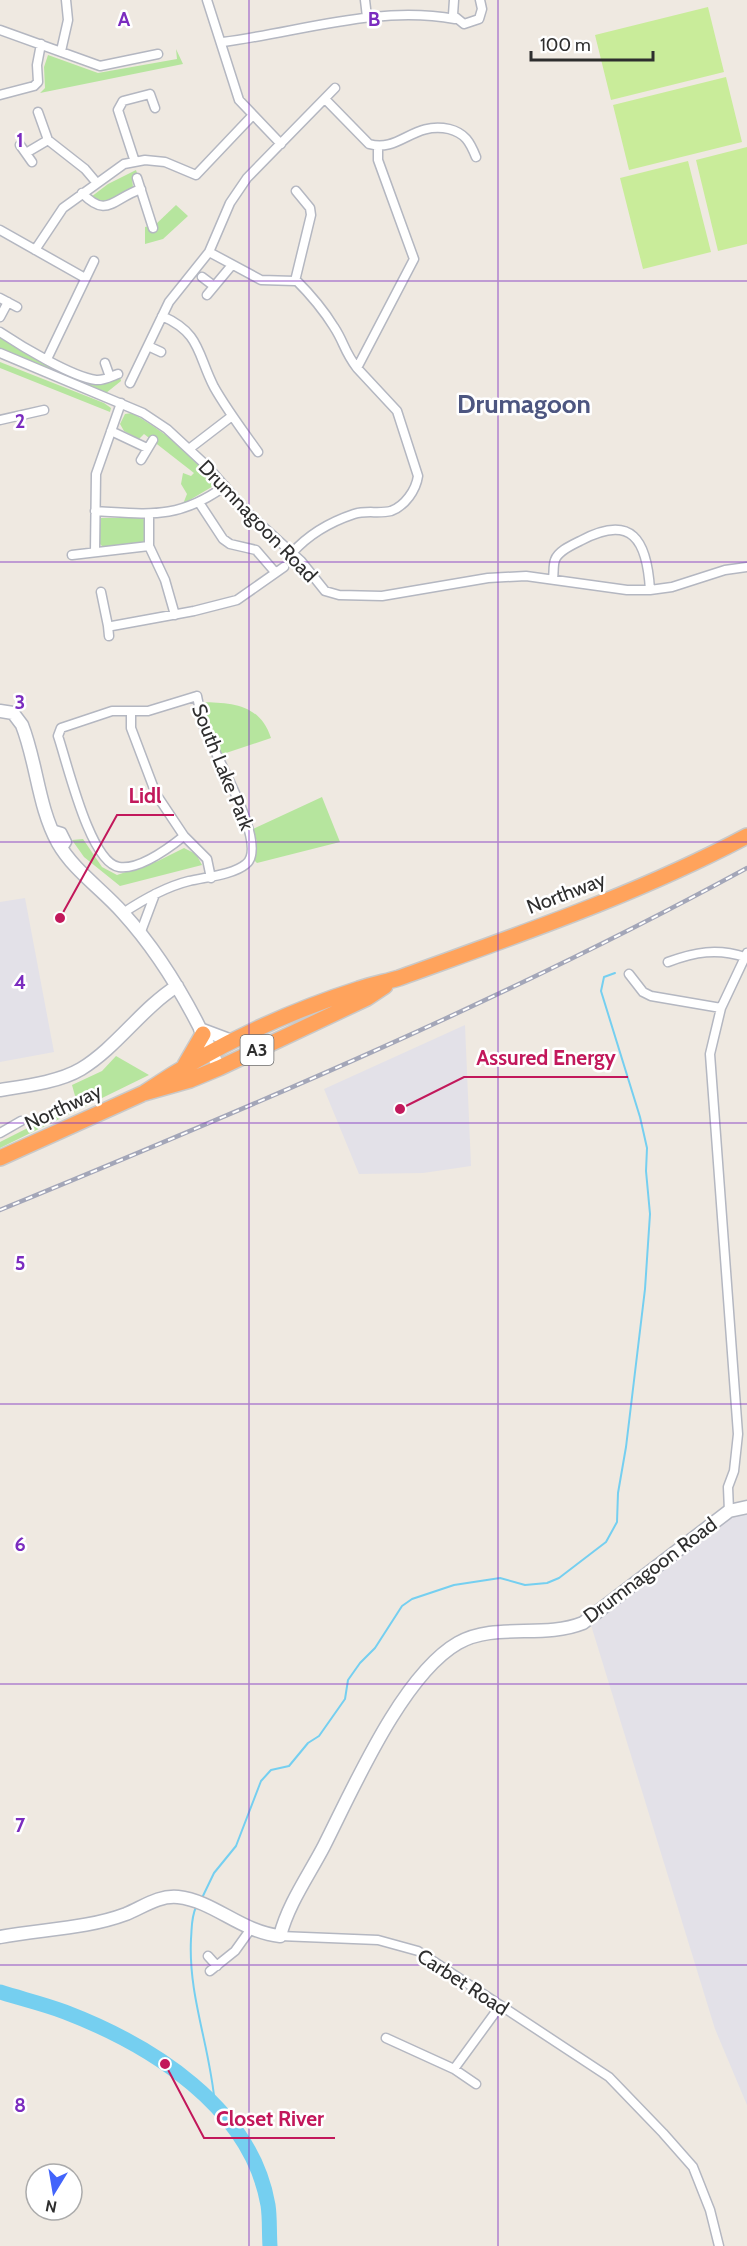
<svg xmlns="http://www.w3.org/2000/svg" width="747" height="2246" font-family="Cabin,sans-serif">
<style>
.industrial{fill:#e3e1e8}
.green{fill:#b6e59e}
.pitch{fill:#c9ec9a}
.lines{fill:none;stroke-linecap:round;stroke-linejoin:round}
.stream{stroke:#75cff0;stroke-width:2}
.river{stroke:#75cff0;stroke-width:15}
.street-casing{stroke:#b4b7c1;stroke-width:11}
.secondary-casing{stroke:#b4b7c1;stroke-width:15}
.highway-casing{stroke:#c9c9c9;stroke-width:18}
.street{stroke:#fff;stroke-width:8}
.secondary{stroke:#fff;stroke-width:12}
.highway{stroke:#ffa35c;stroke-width:15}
.rail-casing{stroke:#a3a6b8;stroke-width:4.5}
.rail{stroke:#fff;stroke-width:2;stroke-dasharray:7;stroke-linecap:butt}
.grid{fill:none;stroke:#7b2cbf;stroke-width:1.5;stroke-opacity:0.55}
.labels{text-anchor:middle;stroke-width:5;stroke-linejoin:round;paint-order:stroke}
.shield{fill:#fff;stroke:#6d6d6d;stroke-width:1.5}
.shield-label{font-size:18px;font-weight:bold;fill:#2e2e2e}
.street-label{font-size:20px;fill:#2e2e2e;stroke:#fff}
.district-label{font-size:26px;font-weight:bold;fill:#4d5680;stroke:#fff}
.grid-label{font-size:20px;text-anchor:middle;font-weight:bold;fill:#7b2cbf;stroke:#fff;stroke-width:5;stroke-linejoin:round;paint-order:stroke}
.leader{fill:none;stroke:#c2185b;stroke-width:2}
.callout-dot{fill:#c2185b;stroke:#fff;stroke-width:2}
.callout-label{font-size:21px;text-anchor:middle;font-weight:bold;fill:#c2185b;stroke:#fff;stroke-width:5;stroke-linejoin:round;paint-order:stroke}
</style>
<rect width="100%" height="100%" fill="#efe9e1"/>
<path class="industrial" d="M25 898 54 1052 0 1062V902Z
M465 1025 471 1166 423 1173 359 1174 324 1089Z
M747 1513V2105L715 2029 591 1625 727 1519Z"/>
<path class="green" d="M176 49 183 64 40 93 45 88 44 67 48 55 98 73 177 59Z
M136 170 138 176 132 178 133 187 100 205 91 197 108 184Z
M176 205 188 216 163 239 145 244V227L149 226 157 230 155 225Z
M0 335 39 360 98 385 120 376 121 381 106 393 0 348Z
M0 362 104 403 111 408 110 412 0 368Z
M132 413C153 425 209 462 215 485L183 504 187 494 181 484 183 473 191 476 194 473 144 434 139 439 124 431 120 424 125 414Z
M101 518H142L146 521V542L105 549 98 542Z
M202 702C232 703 260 704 271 738L220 755Z
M322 797 340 842 257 863 253 859 257 842 253 829Z
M83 839 102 867 117 875 158 861 184 848 196 854 202 865 120 886 84 857 72 840Z
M116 1056 149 1075 0 1148V1142L77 1103 72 1085 102 1071Z"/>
<path class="pitch" d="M708 7 724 72 611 100 595 35Z
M726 77 742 142 629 170 613 105Z
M747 147V244L718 251 696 160Z
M688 161 711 252 643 269 620 178Z"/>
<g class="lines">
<path class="stream" d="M201 1900 214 1873 236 1846 261 1781 271 1770 289 1766 308 1743 319 1736 345 1699 348 1680 360 1663 375 1648 402 1606 412 1599 454 1585 500 1578 525 1585 547 1583 559 1578 606 1542 617 1522 618 1493 626 1447 645 1289 650 1214 646 1171 647 1148 640 1117 601 991 604 977 615 973
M196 1907C191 1918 192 1927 191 1939 188 1997 211 2049 215 2106"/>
<path class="river" d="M0 1992C22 1999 44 2004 65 2012 151 2045 251 2107 268 2205 270 2218 269 2232 270 2246"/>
<g class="street-casing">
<path id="street" d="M207 0 239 100 281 144
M365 0 367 17
M454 0 453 15 464 24 479 19 482 9 480 0
M0 30 100 66 158 54
M223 42C300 32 377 5 455 19
M61 51 68 20 66 0
M0 95 34 86 38 82 37 65 41 44
M325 99 369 144C399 153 413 121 449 129 465 133 470 142 476 157
M38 112 48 140 85 169 96 182
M20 145 32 162
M26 153 48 140
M135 162 118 110 123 101 150 94 155 108
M137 178 153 228
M82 193C107 219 112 199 141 189
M0 230 85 278
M35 250 63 208 124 164 145 160 165 162 196 175 252 116
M209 252 261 280 295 281 311 215 310 208 296 191
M202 277 214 286
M295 279C310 294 323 309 334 327 344 342 344 351 357 368L414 259 378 160V147
M207 295 232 265
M0 298 17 307
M162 316C201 333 197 354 214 387 227 410 243 431 258 452
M0 317 8 302
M0 332C21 346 72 377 96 380 103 381 112 376 118 374
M148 346 161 352
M0 353 143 413 167 429 208 467 248 513 301 561 325 591 339 595 382 596 488 578 526 576 627 590H650L672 587 725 570 747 567
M47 359 94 261
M105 363 110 377
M130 383 169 302 209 252 230 203 247 178 335 88
M0 420 44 410
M111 431 147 448
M189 449 232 416
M141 460 153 440
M200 504 223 539 230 544 256 550 275 572
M95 511C149 514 178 520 225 486
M149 514V546L165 580 175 615
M95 552 96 474 121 403
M292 553C309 534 330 522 354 514 366 510 379 514 391 511 405 506 416 490 418 476L397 411 357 368
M72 555 149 546
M553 578C554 573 553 565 555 560 558 551 572 545 580 541 632 513 647 540 650 590
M101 592 108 626H112L194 611 237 600 284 567
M108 626 109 636
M131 712V728L156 794 184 836 207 859 211 878
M52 829 62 832 67 842 62 850
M123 913C144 899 165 887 189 881 205 877 233 875 246 864 270 845 212 751 204 727 201 717 199 706 197 696L148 711H112L61 728 58 736C67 762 90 863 119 867 139 870 169 848 184 836
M140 934 155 894
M668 962C695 952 717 948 745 957
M629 974 643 992 651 996 721 1008
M0 1133 21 1121
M729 1511 728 1487 734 1471 738 1434 710 1054 721 1008 747 953
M280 1936 378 1940 418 1951 609 2077 663 2133 693 2167 710 2210 719 2246
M208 1956 217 1966
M210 1971 235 1951 250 1930
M386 2038 454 2069 476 2084
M454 2069 500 2006"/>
</g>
<g class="secondary-casing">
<path id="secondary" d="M0 711 13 713 22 725C37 763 38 807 58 843 74 871 102 889 123 913 164 958 194 1012 219 1068
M200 1029 232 1041
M0 1090C26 1086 59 1082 81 1069 117 1047 141 1009 177 986
M0 1937C42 1929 86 1929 126 1914 143 1907 159 1895 178 1897 214 1901 241 1932 280 1936 288 1904 309 1875 324 1846 353 1789 402 1675 458 1643 495 1622 543 1639 583 1623L729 1511 747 1507"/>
</g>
<g class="highway-casing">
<path id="highway" d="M185 1065 203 1034
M144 1093C209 1049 284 1013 359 989 372 984 386 982 399 978 517 935 636 895 747 836
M0 1158 144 1093 190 1080 219 1068 367 998 385 986"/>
</g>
<use href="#street" class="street"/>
<use href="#secondary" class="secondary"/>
<use href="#highway" class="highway"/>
<g class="rail-casing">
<path id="rail" d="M0 1210C251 1107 509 998 747 868"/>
</g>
<use href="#rail" class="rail"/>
</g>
<path class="grid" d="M249 0V2246M498 0V2246M0 281H747M0 562H747M0 842H747M0 1123H747M0 1404H747M0 1684H747M0 1965H747"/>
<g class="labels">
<rect class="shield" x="240.5" y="1035" width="33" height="30" rx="4.5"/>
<g class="shield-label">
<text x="257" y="1056">A3</text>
</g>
<g class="street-label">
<text transform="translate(258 521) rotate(46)" y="7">Drumnagoon Road</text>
<text transform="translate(223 767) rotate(68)" y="7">South Lake Park</text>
<text transform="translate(566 893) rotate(-21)" y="7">Northway</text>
<text transform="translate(63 1107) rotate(-25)" y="7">Northway</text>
<text transform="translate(650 1570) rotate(-37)" y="7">Drumnagoon Road</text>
<text transform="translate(463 1982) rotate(33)" y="7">Carbet Road</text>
</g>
<g class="district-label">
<text x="524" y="413">Drumagoon</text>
</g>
</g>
<g class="grid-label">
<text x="124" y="26">A</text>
<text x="374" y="26">B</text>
<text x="20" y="147">1</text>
<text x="20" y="428">2</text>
<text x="20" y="709">3</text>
<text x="20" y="989">4</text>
<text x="20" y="1270">5</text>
<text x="20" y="1551">6</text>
<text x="20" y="1832">7</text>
<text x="20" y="2112">8</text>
</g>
<path class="leader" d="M60 918L117 815H174M400 1109L464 1077H628M165 2064L204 2138H335"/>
<g class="callout-dot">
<circle cx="60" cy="918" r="6"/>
<circle cx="400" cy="1109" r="6"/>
<circle cx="165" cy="2064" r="6"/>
</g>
<g class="callout-label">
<text x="145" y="803">Lidl</text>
<text x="546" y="1065">Assured Energy</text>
<text x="270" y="2126">Closet River</text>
</g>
<g transform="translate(54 2192) rotate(191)"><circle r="28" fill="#ffffff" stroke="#ababab" stroke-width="1.5"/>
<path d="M0-4.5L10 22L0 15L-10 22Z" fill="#4264fb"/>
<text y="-9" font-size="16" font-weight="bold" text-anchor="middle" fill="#2e2e2e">N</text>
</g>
<path d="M531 51v9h122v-9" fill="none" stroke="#2e2e2e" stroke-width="3"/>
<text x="540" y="51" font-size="18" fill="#2e2e2e" stroke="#ffffff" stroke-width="4.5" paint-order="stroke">100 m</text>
</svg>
